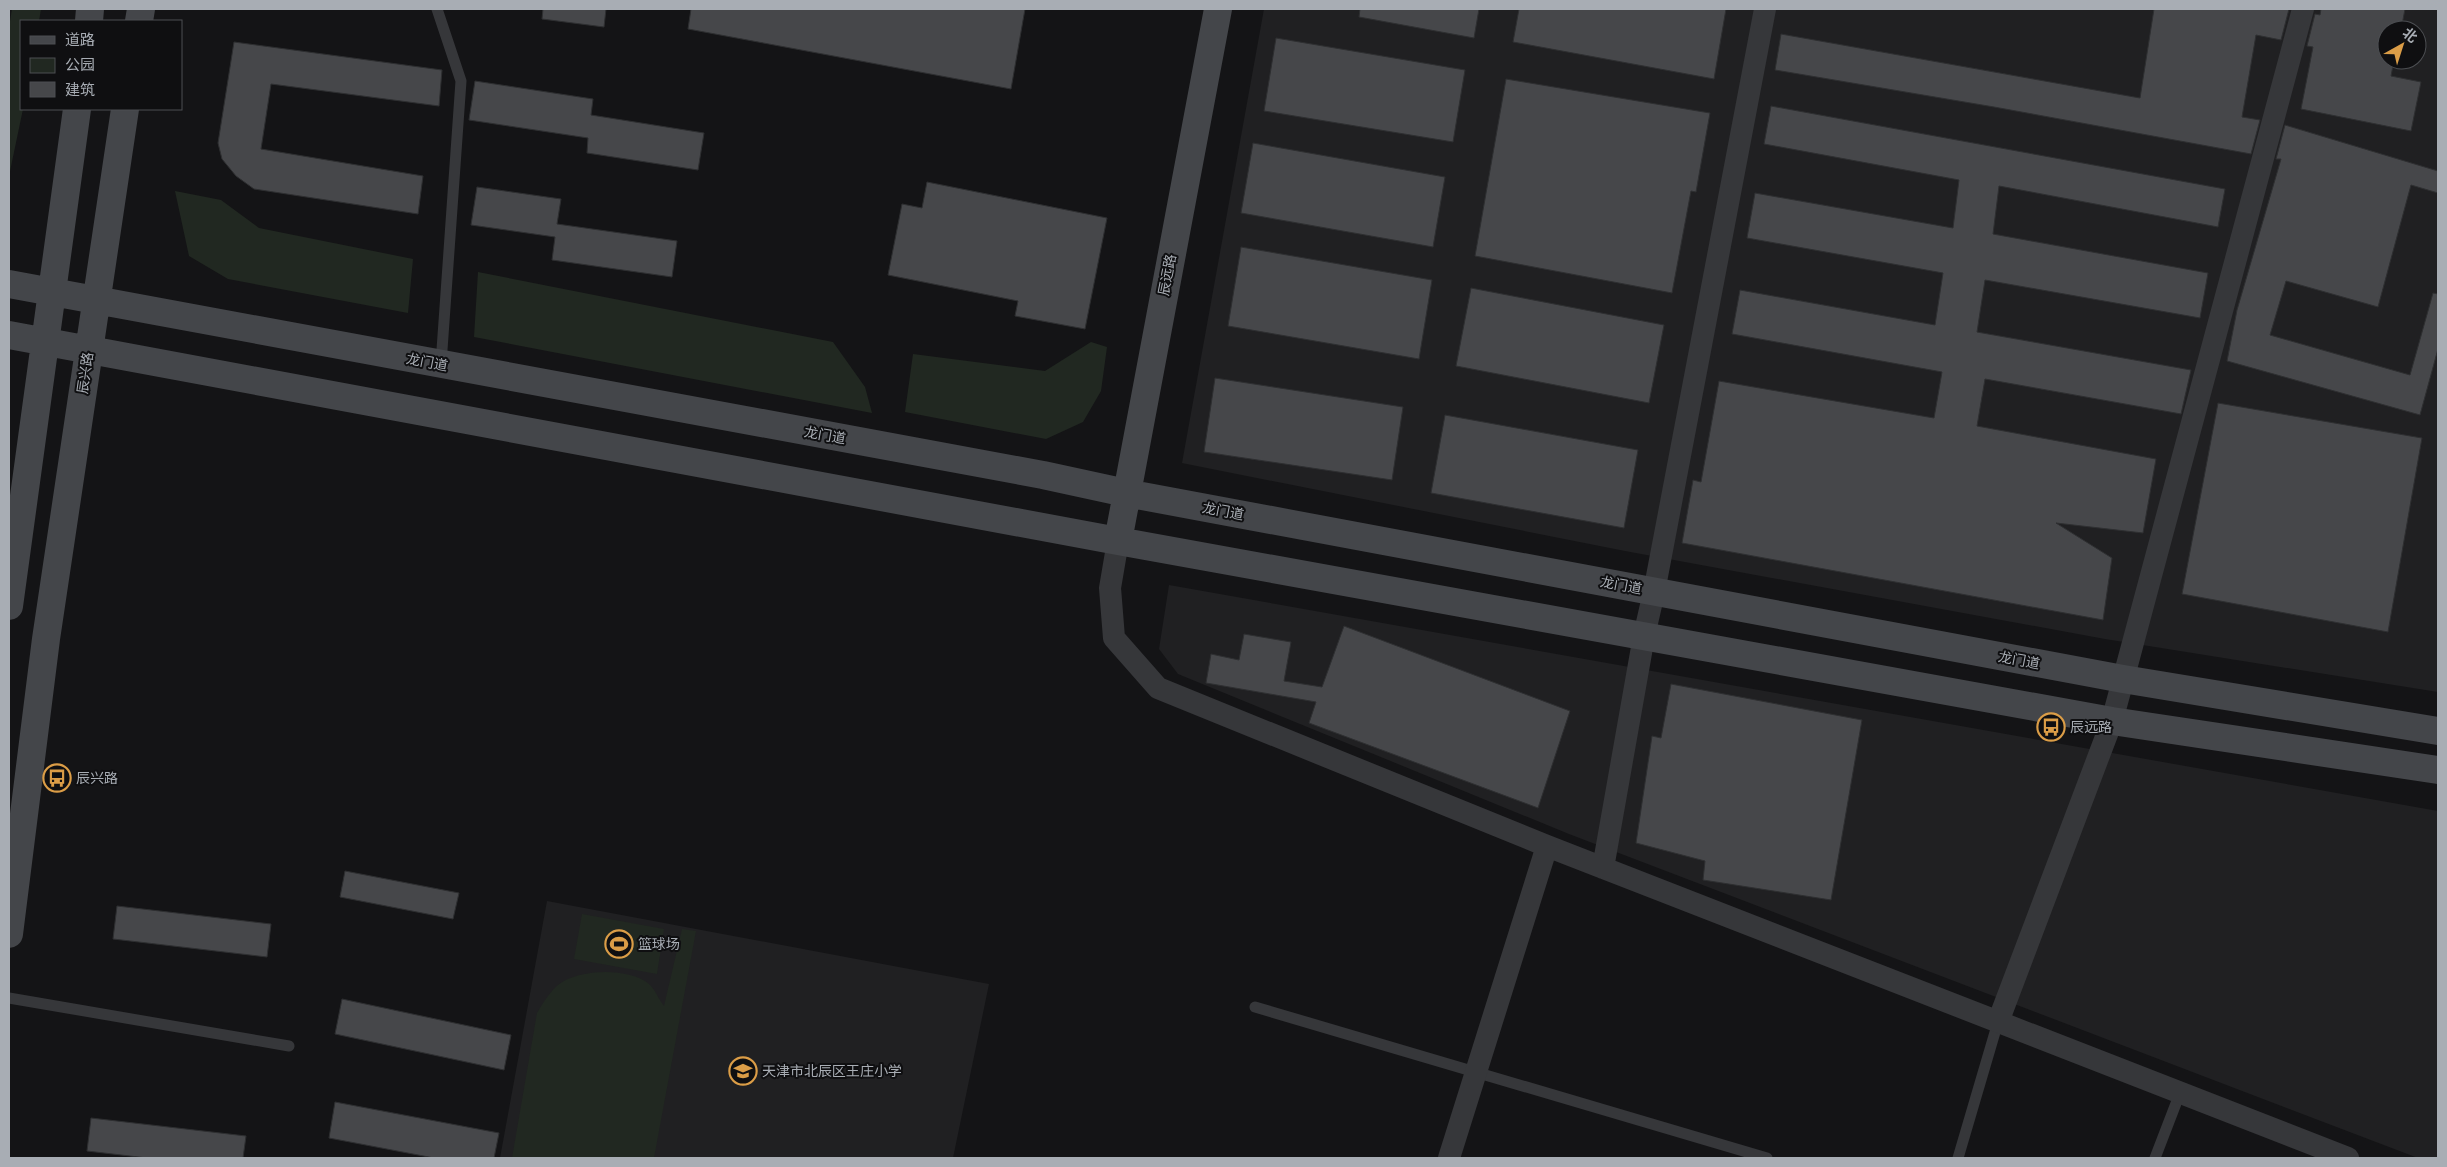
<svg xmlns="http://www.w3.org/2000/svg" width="2447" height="1167" font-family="Roboto,'Noto Sans SC',sans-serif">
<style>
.built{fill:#202022;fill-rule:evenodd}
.green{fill:#212821}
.building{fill:#46474a;stroke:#2e2f31}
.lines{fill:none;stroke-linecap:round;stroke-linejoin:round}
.lane{stroke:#36373a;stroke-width:11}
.street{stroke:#36373a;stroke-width:22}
.secondary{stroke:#44464a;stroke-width:28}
.labels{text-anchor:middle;stroke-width:4;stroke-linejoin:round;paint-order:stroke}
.street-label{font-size:14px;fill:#a8adb4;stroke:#0f0f11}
.poi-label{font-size:14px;fill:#a8adb4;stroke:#0f0f11;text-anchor:start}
</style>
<rect width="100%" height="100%" fill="#141416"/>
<path class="built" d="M1264 9H2438V692L2105 639 1625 551 1182 463ZM2387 30H2417V60H2387Z
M1169 585 2438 811V1158H2418L1569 834 1178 674 1159 649Z
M547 901 989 984 953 1158H500Z"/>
<path class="green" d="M12 9H41L39 21H21L23 109 9 176V27Z
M175 191 221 200 259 228 413 259 408 313 228 279 189 256Z
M478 272 833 342 865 387 872 413 474 337Z
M1091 342 1107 347 1101 391 1083 422 1046 439 905 412 913 354 1045 371Z
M582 914 664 929 657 974 574 959Z
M682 929 696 931 654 1158H512L537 1013C543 1003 549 993 558 985 578 969 628 967 649 984 655 989 659 1000 664 1006Z"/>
<path class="building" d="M543 9H606L604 27 542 19Z
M691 9H1025L1011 89 688 29Z
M1360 9H1479L1474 38 1359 17Z
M1519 9H1726L1714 79 1513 42Z
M2154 9H2289L2281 40 2256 35 2242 117 2260 120 2251 154 1994 107 1775 70 1781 34 2140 98Z
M2321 9H2405L2401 30H2387V60H2394L2391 76 2421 82 2411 131 2301 109 2313 47 2307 46 2315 14 2320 15Z
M1276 38 1465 70 1453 142 1264 111Z
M234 42 442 70 439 106 271 84 261 149 423 176 418 214 254 189 236 176 222 159 218 143Z
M1506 79 1710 113 1696 192 1691 191 1672 293 1475 256Z
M475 81 593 99 591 115 704 133 698 170 587 153 588 138 469 120Z
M1771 106 2225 189 2218 227 1999 186 1993 234 2208 273 2200 318 1985 280 1977 332 2191 370 2181 414 1985 379 1977 426 2156 459 2143 533 2056 523 2112 558 2103 620 1682 543 1693 480 1701 482 1719 381 1934 418 1942 372 1732 334 1740 290 1935 325 1943 273 1747 238 1755 193 1953 228 1959 180 1764 144Z
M2285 125 2438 171V193L2411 185 2378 307 2286 281 2270 335 2410 375 2433 293 2438 294V349L2420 415 2227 361 2237 310 2281 159H2276Z
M1253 143 1445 177 1433 247 1241 213Z
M927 182 1107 218 1085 329 1015 316 1018 301 888 275 902 204 922 208Z
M477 187 561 199 557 224 677 241 672 277 552 260 555 237 471 225Z
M1241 247 1432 280 1419 359 1228 326Z
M1471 288 1664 325 1649 403 1456 366Z
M1215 378 1403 407 1392 480 1204 452Z
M2218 403 2422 438 2388 632 2182 594Z
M1445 415 1638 450 1624 528 1431 493Z
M1344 626 1570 711 1538 808 1309 723 1316 702 1206 683 1211 654 1239 660 1244 634 1291 642 1284 681 1322 687Z
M1671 684 1862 720 1831 900 1703 880 1705 861 1636 843 1652 736 1661 738Z
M345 871 459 893 453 919 340 897Z
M117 906 271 924 267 957 113 939Z
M342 999 511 1035 504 1070 335 1034Z
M335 1102 499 1133 494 1158H434L329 1138Z
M91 1118 246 1136 243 1158H147L87 1151Z"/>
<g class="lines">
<path class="lane" d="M437 9 461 81 441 364
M9 998 289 1046
M1255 1007 1767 1158
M1958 1158 1998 1022
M2155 1158 2180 1093"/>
<path class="street" d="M1118 541 1110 588 1114 638 1158 688 1547 846 2348 1158
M1603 868 1644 636 1654 592 1765 9
M1998 1022 2112 721 2303 9
M1449 1158 1547 846"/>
<path class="secondary" d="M89 21 90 9
M139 21 141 9
M9 284 1043 475 1126 493 2123 679 2438 731
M9 335 1118 541 2112 721 2438 770
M1118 541 1218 9
M9 606 77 109
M9 934 46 639 125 109"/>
</g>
<defs>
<g id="bus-ring" transform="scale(1.4375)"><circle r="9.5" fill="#0f0f11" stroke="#db9d47" stroke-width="1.5"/><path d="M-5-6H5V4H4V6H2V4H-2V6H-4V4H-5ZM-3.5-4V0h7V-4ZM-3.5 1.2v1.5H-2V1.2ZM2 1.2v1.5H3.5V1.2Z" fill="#db9d47"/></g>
<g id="stadium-ring" transform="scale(1.4375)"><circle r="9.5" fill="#0f0f11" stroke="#db9d47" stroke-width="1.5"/><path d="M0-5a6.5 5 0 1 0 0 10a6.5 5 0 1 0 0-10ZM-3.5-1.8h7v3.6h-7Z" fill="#db9d47"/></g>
<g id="school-ring" transform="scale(1.4375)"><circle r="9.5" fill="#0f0f11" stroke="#db9d47" stroke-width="1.5"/><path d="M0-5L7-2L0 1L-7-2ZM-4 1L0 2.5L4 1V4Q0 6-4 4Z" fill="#db9d47"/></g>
</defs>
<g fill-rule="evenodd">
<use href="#bus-ring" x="2051" y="727"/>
<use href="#bus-ring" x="57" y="778"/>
<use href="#stadium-ring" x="619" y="944"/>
<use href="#school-ring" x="743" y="1071"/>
</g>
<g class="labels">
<g class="street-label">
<text transform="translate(1167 275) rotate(-79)" y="5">辰远路</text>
<text transform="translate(427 362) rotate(11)" y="5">龙门道</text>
<text transform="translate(85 373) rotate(-82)" y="5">辰兴路</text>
<text transform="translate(825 435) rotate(10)" y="5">龙门道</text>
<text transform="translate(1223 511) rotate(11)" y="5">龙门道</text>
<text transform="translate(1621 585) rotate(11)" y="5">龙门道</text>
<text transform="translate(2019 660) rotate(11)" y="5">龙门道</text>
</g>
<g class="poi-label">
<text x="2070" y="732">辰远路</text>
<text x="76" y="783">辰兴路</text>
<text x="638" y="949">篮球场</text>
<text x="762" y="1076">天津市北辰区王庄小学</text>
</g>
</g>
<rect width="2447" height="1167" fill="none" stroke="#a8adb4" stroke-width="20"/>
<rect x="20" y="20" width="162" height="90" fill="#0f0f11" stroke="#4c4e52"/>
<rect x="30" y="36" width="25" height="8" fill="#44464a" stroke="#4c4e52"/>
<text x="65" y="45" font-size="15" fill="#a8adb4">道路</text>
<rect x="30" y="58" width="25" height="15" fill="#212821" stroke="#4c4e52"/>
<text x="65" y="70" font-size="15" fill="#a8adb4">公园</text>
<rect x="30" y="82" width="25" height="15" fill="#46474a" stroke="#4c4e52"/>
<text x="65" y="95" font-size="15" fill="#a8adb4">建筑</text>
<g transform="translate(2402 45) rotate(39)"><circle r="24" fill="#0f0f11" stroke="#4c4e52"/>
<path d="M0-4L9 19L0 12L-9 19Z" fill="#db9d47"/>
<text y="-8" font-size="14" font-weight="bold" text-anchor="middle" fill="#a8adb4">北</text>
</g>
</svg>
